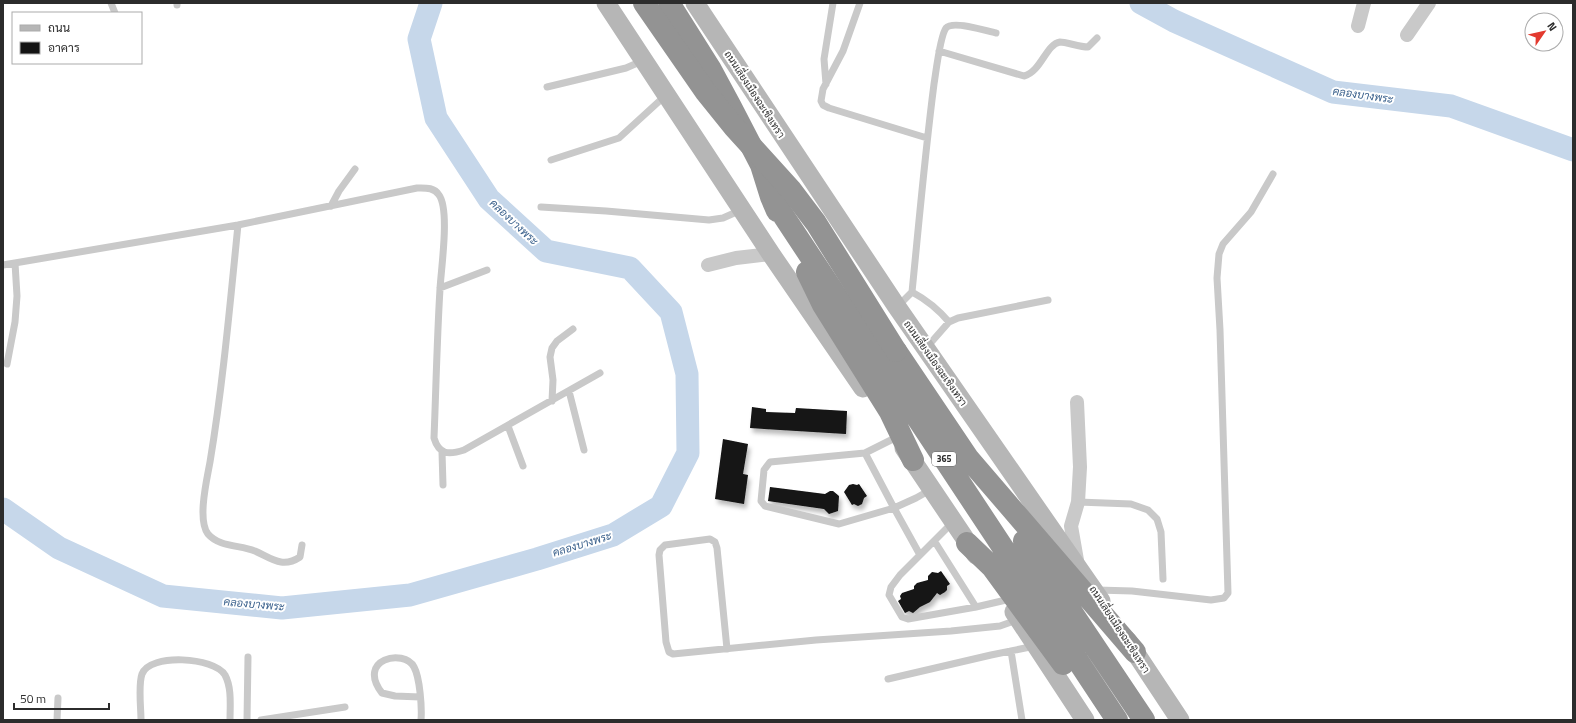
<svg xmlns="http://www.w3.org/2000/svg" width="1576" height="723" font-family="'Titillium Web',Sarabun,sans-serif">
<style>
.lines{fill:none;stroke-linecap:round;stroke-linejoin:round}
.river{stroke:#c6d7ea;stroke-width:23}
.building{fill:#131313;filter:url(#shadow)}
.lane{stroke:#c9c9c9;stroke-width:7}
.street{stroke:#c9c9c9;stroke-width:14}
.secondary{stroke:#b6b6b6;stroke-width:19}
.highway{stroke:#939393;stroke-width:22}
.highway-bridge{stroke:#939393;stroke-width:22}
.labels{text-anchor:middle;stroke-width:4;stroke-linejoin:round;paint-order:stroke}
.shield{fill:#fff;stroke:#6b6b6b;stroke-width:1}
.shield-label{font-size:9px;font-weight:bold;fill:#2c2c2c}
.street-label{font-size:10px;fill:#2c2c2c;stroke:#fff}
.water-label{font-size:11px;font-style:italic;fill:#3c628d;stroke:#fff}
</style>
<defs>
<filter id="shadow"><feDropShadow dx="2.5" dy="4.5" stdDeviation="2" flood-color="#0004"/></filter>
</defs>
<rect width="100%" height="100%" fill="#fff"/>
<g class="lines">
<path class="river" d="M1141 3 1174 21 1333 92 1451 106 1573 150
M3 509 59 548 163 596 282 608 410 595 537 559 613 535 661 506 688 453 687 374 671 312 630 268 546 251 489 199 436 118 419 39 431 3"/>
</g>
<path class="building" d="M752 407 766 409V412L795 413 796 408 847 411 846 434 750 428Z
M723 439 748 444 743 474 748 475 744 504 715 499Z
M853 484 857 485 859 484 867 496 864 498 862 504 858 506 854 504 852 505 844 492 849 485Z
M770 487 825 494 830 491H833L839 496 838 511 829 514 824 509 768 501Z
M941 571 950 584 947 586V590L945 592 940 595 937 593 930 602 920 607 913 613 909 611 905 613 898 601 901 599 900 596 902 593 914 589V586L917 583 928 580V576L932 572 938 573Z"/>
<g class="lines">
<path class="lane" d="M111 3 115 13
M177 3V5
M860 3 843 51 823 89 821 101 823 105 829 108 927 138
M939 51 1024 76C1041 72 1046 44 1060 42 1066 42 1080 47 1088 47L1097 38
M826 84 824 59 833 3
M547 87 626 68 642 61
M551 160 619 138 666 95
M331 206 339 191 355 169
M541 207 606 211 709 220 723 218 741 210
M238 225C230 304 223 384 210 462 207 479 197 520 208 534 219 547 240 545 255 551 271 558 282 569 300 557L302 545
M3 265 238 225 417 188C425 188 434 187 439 195 450 210 441 269 440 289 437 338 436 388 434 438 439 455 449 455 464 450L600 373
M440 288 487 270
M912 292C927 300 938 309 949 322
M898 306 912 292C919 222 925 153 934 84 936 72 940 36 946 28 953 20 986 31 996 33
M927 347 949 322 958 318 1048 300
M7 364 15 322 17 296 15 263
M569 391 584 450
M552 401 553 380 550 357 552 348 557 341 573 329
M508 426 523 466
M897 437 865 453 770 462 764 470 761 501 765 506 839 524 894 508 916 498 932 489
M442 452 443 485
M865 453 894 508 920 555
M1078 502 1131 504 1148 510 1157 519 1161 532 1163 579
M953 522 900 575 891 587 889 595 902 617 908 619 976 607 1006 600
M935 542 976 607
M1097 590 1132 591 1211 600 1224 598 1228 593 1220 330 1217 278 1219 254 1223 244 1251 212 1273 174
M727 649 717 548 715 542 710 539 665 545 660 550 659 555 666 642 669 652 673 654 816 640 951 631 1000 626 1017 620
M1011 651 1022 720
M888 679 991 655 1035 646
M420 697 395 696 382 693C356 659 404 648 414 667 420 678 422 708 421 720
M57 720 58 698
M141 720C141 708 138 685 142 674 150 653 214 657 225 675 232 688 230 706 230 720
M247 720 248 657
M261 720 345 707"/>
<path class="street" d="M1358 26 1364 3
M1407 35 1429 3
M708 265 736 258 771 254
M1077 402 1080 467 1078 502 1071 526 1078 566"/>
<path class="secondary" d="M606 3 771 254 863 388
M695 3 897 307 1101 601
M904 448 976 555
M1014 612 1085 720
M1127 640 1180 720"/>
<path class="highway" d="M669 3 710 68 731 107 761 165 771 197 777 211
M771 197 1117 720
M807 272 823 305 890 412 913 460
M896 351 968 458 1135 652
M1024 541 1144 720
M967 543 992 567 1063 664"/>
<path class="highway-bridge" d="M644 3 705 91 734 127 791 190 816 223 896 351"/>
</g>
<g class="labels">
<rect class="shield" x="932" y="452" width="24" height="14" rx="3"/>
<g class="shield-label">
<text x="944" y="462">365</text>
</g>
<g class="street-label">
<text transform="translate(755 94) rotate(57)" y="4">ถนนเลี่ยงเมืองฉะเชิงเทรา</text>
<text transform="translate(936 363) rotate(55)" y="4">ถนนเลี่ยงเมืองฉะเชิงเทรา</text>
<text transform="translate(1120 629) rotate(57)" y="4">ถนนเลี่ยงเมืองฉะเชิงเทรา</text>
</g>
<g class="water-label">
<text transform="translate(1363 95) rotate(8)" y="4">คลองบางพระ</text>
<text transform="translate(514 222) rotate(43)" y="4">คลองบางพระ</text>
<text transform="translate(582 544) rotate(-17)" y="4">คลองบางพระ</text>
<text transform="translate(254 604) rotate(5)" y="4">คลองบางพระ</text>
</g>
</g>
<rect width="1576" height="723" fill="none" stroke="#2c2c2c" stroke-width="8"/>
<rect x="12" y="12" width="130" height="52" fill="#ffffff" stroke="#ababab"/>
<rect x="20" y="25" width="20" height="6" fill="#b6b6b6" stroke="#ababab"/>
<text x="48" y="32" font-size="12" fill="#2c2c2c">ถนน</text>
<rect x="20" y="42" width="20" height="12" fill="#131313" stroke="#ababab"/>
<text x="48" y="52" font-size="12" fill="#2c2c2c">อาคาร</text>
<g transform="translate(1544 32) rotate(56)"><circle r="19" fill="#ffffff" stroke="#ababab"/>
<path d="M0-3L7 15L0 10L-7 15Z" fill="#e33a2f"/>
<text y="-6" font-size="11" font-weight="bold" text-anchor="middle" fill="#2c2c2c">N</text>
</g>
<path d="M14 703v6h95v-6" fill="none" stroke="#2c2c2c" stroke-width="2"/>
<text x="20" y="703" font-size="12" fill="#2c2c2c" stroke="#ffffff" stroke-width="3" paint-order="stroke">50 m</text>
</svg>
